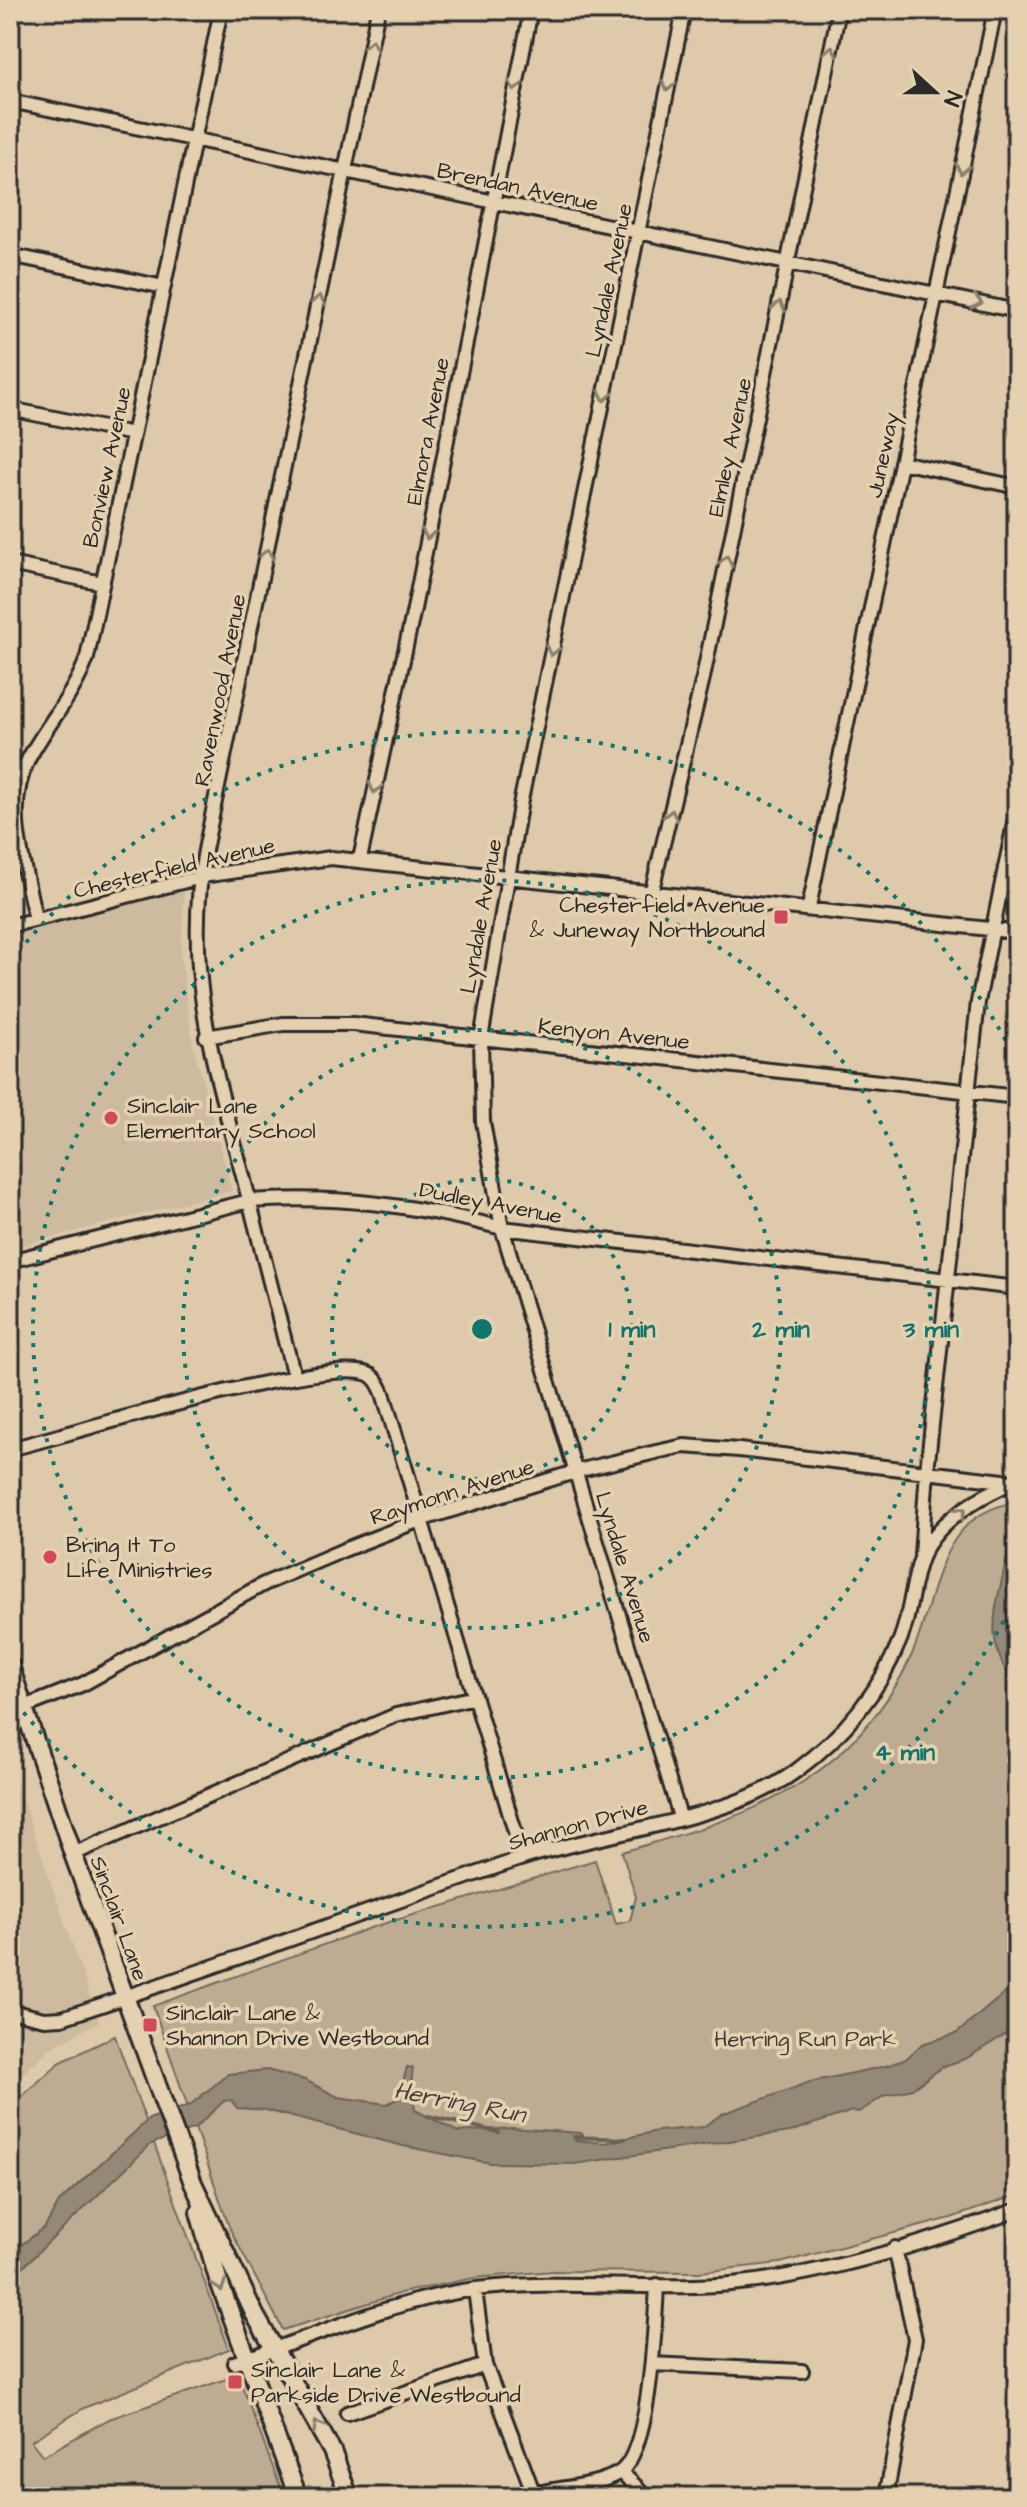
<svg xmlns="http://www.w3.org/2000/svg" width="1027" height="2507" font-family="'Architects Daughter',sans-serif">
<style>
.built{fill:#cebb9f}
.green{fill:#bdac92;stroke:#746c5e;stroke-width:2}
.water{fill:#948876;stroke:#6a6358;stroke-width:2}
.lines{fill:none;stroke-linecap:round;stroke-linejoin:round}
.stream{stroke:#6a6358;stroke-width:4}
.minor-casing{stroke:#2b2b2b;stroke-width:18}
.secondary-casing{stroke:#2b2b2b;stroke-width:22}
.minor{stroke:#e5d0af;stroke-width:12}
.secondary{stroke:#e5d0af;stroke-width:16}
.oneway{stroke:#887e6d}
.ring{fill:none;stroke:#0f766e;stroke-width:4;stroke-dasharray:4 8}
.poi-dot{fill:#d1495b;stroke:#e5d0af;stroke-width:3}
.labels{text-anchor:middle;stroke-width:7;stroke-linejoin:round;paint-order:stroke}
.street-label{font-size:22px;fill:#2b2b2b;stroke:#e5d0af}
.poi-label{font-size:22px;fill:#2b2b2b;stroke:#e5d0af;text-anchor:start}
.park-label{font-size:22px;fill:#413e3a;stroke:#e5d0af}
.water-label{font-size:24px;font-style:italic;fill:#45423e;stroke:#e5d0af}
.centre{fill:#0f766e;stroke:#e5d0af;stroke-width:4}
.ring-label{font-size:24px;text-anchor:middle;font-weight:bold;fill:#0f766e;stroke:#e5d0af;stroke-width:7;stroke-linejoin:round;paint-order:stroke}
</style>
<rect width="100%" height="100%" fill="#dec9aa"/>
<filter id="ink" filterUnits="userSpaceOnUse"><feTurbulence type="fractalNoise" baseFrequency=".0125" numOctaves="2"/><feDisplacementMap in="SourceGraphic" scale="16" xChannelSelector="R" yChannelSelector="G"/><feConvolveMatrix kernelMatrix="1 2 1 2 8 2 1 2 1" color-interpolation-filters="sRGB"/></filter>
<g filter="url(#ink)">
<path class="built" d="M184 891 181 957 193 1044 232 1191 10 1248V935Z
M10 1763 99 2022 49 2049 10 2086Z"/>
<path class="green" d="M1017 1502V2195L951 2218 780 2263 700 2272 553 2271 474 2278 404 2292 283 2330 230 2229 153 2006 373 1927 595 1860 616 1924 630 1921 636 1897 622 1852C706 1827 788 1807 851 1743 876 1717 899 1685 913 1652 938 1593 936 1514 1017 1502Z
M115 2036 229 2349 84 2408 31 2441 43 2456 109 2419 238 2375 284 2497H61L10 2491V2107L59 2063Z"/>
<path class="water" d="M1017 1544V1685C989 1654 991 1621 1001 1584 1005 1568 1004 1556 1017 1544Z
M1017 1983V2027L967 2058 944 2066 912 2089 884 2096 859 2112 852 2111 790 2132 574 2164 490 2163 403 2146 266 2110 237 2108 231 2100 224 2101 195 2128 151 2144 23 2267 10 2287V2253L45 2227 59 2202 149 2119 190 2105 228 2074 267 2070 305 2080 338 2097 387 2104 399 2098 407 2067 413 2068 411 2086 415 2110 458 2132 511 2128 581 2133 583 2135 576 2140 605 2143 657 2131 703 2127 722 2114 810 2082 886 2066 906 2059 922 2044 957 2033Z"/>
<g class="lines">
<path class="stream" d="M428 2116 498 2132
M574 2137 625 2139"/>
<g class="minor-casing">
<path id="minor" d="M10 101 1017 311
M10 255 164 287
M10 409 133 434
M901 462 1017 487
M10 564 102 583
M360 859 414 609 531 10
M652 890 703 678 839 10
M809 907 995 10
M35 919C26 868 3 810 28 760 46 725 73 697 87 658L221 10
M10 926 209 875 331 858 1017 932
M206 1037 283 1024H353L1017 1097
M10 1261 249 1201C337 1195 417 1205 502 1228L1017 1288
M294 1376C277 1311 261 1246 244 1180 214 1066 183 970 205 850L378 10
M10 1449C71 1434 323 1356 368 1374 376 1377 380 1386 383 1393L523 1858
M921 1555 927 1470 978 1002 1017 809
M22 1708 83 1684 264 1584 346 1549 420 1520 581 1470 656 1452 684 1446 739 1450 1012 1482
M680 1817 502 1228 483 1122 481 1039 521 800 684 10
M73 1854 396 1715 475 1697
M10 2011 44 2019 62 2018C216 1968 367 1910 520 1859 602 1832 729 1821 796 1771 842 1737 879 1693 900 1640 911 1614 911 1584 921 1558 936 1521 979 1497 1013 1482
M475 2290 485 2365 535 2497
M234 2363C315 2337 391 2300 476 2289 557 2279 637 2290 718 2285 813 2279 927 2243 1017 2210
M652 2364 802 2371
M347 2413 485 2365
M622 2473 645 2495 656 2497
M522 2497C553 2487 589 2489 617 2474 651 2457 655 2322 657 2285
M886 2497 915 2339 895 2248"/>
</g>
<g class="secondary-casing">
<path id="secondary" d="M10 1666 73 1854 193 2183 255 2315 332 2451 349 2497
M199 2212 218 2279 298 2497"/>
</g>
<use href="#minor" class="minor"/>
<use href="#secondary" class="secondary"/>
</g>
<defs><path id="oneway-chevron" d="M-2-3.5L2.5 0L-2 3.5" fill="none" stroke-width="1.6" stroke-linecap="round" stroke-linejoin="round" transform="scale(2)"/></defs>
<g class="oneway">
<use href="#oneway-chevron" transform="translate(371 45) rotate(-78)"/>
<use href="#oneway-chevron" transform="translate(831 51) rotate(-79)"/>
<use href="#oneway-chevron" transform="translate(515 86) rotate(102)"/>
<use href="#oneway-chevron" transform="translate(668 86) rotate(101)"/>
<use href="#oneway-chevron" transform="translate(962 169) rotate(102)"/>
<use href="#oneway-chevron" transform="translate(319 300) rotate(-80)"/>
<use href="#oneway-chevron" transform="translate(977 302) rotate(12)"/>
<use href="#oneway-chevron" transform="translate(779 306) rotate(-78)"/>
<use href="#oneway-chevron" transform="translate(605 396) rotate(102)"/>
<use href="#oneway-chevron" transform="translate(428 534) rotate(100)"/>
<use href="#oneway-chevron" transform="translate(267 554) rotate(-78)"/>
<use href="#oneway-chevron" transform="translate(726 561) rotate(-79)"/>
<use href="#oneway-chevron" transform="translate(552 651) rotate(102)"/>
<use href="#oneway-chevron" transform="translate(375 788) rotate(103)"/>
<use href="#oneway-chevron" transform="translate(671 815) rotate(-76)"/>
<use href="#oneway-chevron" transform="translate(961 1512) rotate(-39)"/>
<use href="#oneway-chevron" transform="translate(220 2286) rotate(71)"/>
<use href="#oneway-chevron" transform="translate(318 2426) rotate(-120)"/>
</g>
</g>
<g class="ring">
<circle cx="482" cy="1329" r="150"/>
<circle cx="482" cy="1329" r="299"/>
<circle cx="482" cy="1329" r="449"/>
<path d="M1015 1600A598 598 0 0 1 11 1697M11 961A598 598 0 0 1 1015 1058"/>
</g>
<g class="poi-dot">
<rect x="773" y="909" width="16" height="16" rx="4"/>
<circle cx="111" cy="1118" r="8"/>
<circle cx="50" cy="1557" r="8"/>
<rect x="142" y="2017" width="16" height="16" rx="4"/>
<rect x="227" y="2374" width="16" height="16" rx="4"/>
</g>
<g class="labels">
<g class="street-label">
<text transform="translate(518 186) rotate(12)" y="8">Brendan Avenue</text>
<text transform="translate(608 280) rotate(-78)" y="8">Lyndale Avenue</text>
<text transform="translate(427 431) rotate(-79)" y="8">Elmora Avenue</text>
<text transform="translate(729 447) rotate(-78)" y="8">Elmley Avenue</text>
<text transform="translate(882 455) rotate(-78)" y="8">Juneway</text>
<text transform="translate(106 467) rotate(-78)" y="8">Bonview Avenue</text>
<text transform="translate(219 690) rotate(-79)" y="8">Ravenwood Avenue</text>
<text transform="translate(174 867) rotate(-13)" y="8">Chesterfield Avenue</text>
<text transform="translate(480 916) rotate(-80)" y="8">Lyndale Avenue</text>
<text transform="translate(614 1033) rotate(6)" y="8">Kenyon Avenue</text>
<text transform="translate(491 1202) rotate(11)" y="8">Dudley Avenue</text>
<text transform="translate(452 1491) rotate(-18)" y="8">Raymonn Avenue</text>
<text transform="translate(626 1567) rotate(73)" y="8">Lyndale Avenue</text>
<text transform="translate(578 1824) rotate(-15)" y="8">Shannon Drive</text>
<text transform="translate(120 1918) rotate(70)" y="8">Sinclair Lane</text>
</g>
<g class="poi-label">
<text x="765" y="912" text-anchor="end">Chesterfield Avenue<tspan x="765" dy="25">&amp; Juneway Northbound</tspan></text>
<text x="127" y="1113">Sinclair Lane<tspan x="127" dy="25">Elementary School</tspan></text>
<text x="66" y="1552">Bring It To<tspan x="66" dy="25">Life Ministries</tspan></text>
<text x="166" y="2020">Sinclair Lane &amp;<tspan x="166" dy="25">Shannon Drive Westbound</tspan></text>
<text x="251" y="2377">Sinclair Lane &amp;<tspan x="251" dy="25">Parkside Drive Westbound</tspan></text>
</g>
<g class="park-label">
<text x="805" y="2046">Herring Run Park</text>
</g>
<g class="water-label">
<text transform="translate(460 2102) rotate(11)" y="8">Herring Run</text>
</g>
</g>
<circle cx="482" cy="1329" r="12" class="centre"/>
<g class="ring-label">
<text x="632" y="1337">1 min</text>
<text x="781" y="1337">2 min</text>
<text x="931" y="1337">3 min</text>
<text x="905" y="1760">4 min</text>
</g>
<rect width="1027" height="2507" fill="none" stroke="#e5d0af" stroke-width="40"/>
<rect x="20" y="20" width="987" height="2467" fill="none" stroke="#2b2b2b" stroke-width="3" filter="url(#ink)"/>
<g transform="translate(935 92) rotate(111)" stroke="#e5d0af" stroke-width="6" paint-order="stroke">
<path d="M0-6L14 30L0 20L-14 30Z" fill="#2b2b2b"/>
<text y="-12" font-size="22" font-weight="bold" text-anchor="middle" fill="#2b2b2b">N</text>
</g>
</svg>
